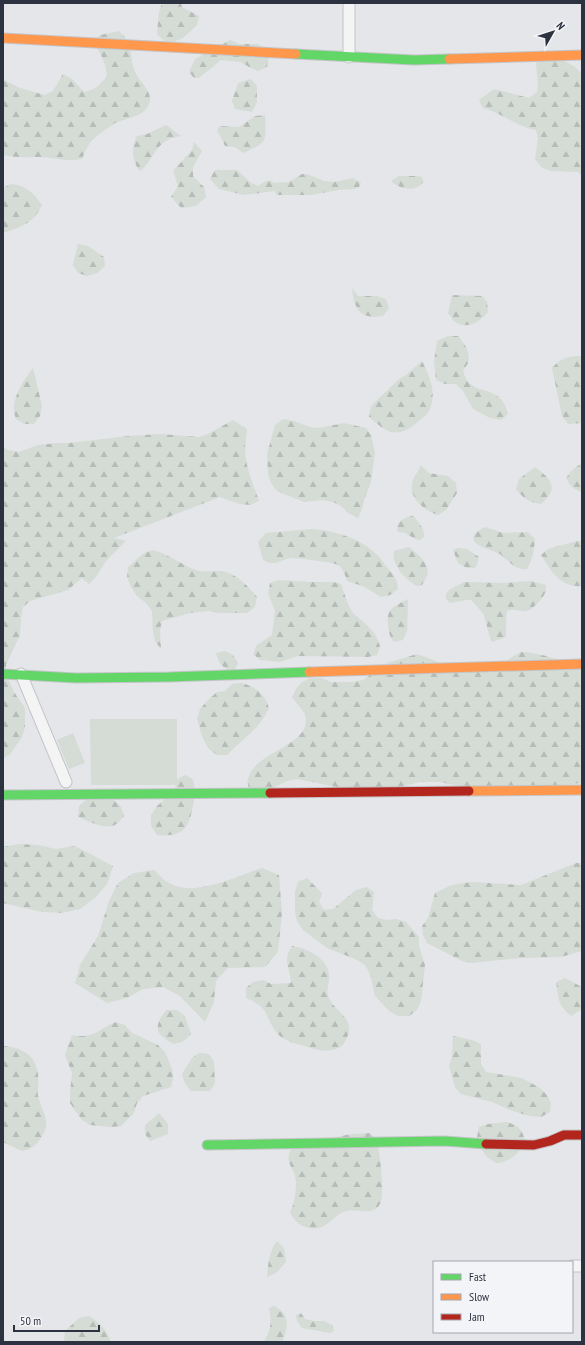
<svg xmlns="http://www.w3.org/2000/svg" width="585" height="1345" font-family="'PT Sans Narrow',sans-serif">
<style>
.forest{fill:url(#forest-firs)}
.pitch{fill:#d4dcd5}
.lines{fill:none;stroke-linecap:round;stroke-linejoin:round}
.street-casing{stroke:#c3c4c7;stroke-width:13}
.fast-casing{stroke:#c3c4c7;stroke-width:11}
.slow-casing{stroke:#c3c4c7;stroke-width:11}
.jam-casing{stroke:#c3c4c7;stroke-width:11}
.street{stroke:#f4f4f5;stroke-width:11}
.fast{stroke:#63d668;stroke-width:9}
.slow{stroke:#ff974d;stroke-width:9}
.jam{stroke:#b3261e;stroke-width:9}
</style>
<defs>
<pattern id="forest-firs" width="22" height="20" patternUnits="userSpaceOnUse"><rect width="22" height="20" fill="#d4dcd5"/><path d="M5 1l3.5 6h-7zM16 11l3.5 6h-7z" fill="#b6bdb8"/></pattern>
</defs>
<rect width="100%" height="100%" fill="#e4e6e9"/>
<path class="forest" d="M162 3H181L182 7 199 16 197 25 183 38 173 42 164 41 157 34 159 12Z
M119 31C136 47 128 55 135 72 139 81 150 89 150 99 149 118 124 117 112 125 105 130 95 136 90 143 87 147 84 154 82 159 68 162 55 158 41 157 28 157 16 158 3 155V79C16 88 30 91 45 95L53 91 63 74 72 79 84 92C95 90 100 85 107 76 106 62 100 53 93 41L100 35Z
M230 40 239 44H258L266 49 269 57 267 67 258 71 249 67 241 62 221 60 199 78H194L189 72 195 59Z
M548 52 572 65 582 73V176L578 172 550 171 541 167 535 159 538 139 536 130C517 127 502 113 483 108L479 100 494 89 529 98 537 92 538 83 536 63Z
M251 79 257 86V102L252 112 235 109 232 101 238 83Z
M265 115C266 142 268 142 243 153L235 147 225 146 217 130 220 126 239 127 255 116Z
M166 125 181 136C177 137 170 138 166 141 154 148 151 163 140 171 132 162 131 146 137 136L147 134Z
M194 142 202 151 193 167V176L204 187 206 197 196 206 181 208 171 197 178 186 173 171 192 150Z
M215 170H237L250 182 258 186C264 182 268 178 274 183L289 182 302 174H307L324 181 335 182 353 178 361 183 359 187 355 189 339 190 311 195H277L274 191 244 195 219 189 210 179Z
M399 176H417L422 177 423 182C416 193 399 189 391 181Z
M11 184C26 185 33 193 42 205 34 223 21 227 3 233V188Z
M78 244 88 246 104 257 105 266 97 273 87 276 78 273 73 265Z
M352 288 358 296H377L386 299 389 308 383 316C360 320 354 309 352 288Z
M452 295 482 296 487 302 488 312C480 322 466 331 454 321 452 319 450 315 448 313Z
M448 336H458C464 343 471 352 468 362 468 365 464 368 463 370 468 397 495 384 505 405 506 407 507 411 508 414L501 420 490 418 473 409 463 391 456 384H445L436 380 434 361 437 341Z
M576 356H582V423L568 424 562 416 552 368C559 360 565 357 576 356Z
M422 361C429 375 436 390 431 406 430 412 424 417 420 420 399 439 389 435 369 417L371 406 398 380 406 375Z
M33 368 42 406 40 416 34 424H24L16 419C15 416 14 413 14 410 13 396 25 378 33 368Z
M283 419 294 421 313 428 324 427 344 423 366 428 371 435 375 453 371 482 364 500 362 509 358 518 348 513 341 506 333 502 323 500 304 502 277 491 271 483 268 474 267 454 275 425Z
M233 420 247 429C247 435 245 442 245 448 245 466 253 484 259 501L250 505 240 504 220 497 114 538 126 541 106 561 96 577 89 584 82 578 68 590 30 601 23 607 21 617 20 635 6 665V675L14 692 25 708V727L22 737 11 753 3 759V447L8 450 19 452 38 445 58 443H69L129 436 160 434 199 437 208 434Z
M582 463V492C574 490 570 486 566 478L572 470Z
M421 466 429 473 448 476 456 483 457 493 446 510 438 515C423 510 407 497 413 480 415 475 419 470 421 466Z
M535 467C551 479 560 488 541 504 528 502 524 499 516 489L519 479Z
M413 516C418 522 425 528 424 537L420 540 415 539 405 533 398 532C394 522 405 517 413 516Z
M485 527 503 533 528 532 535 539C534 549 533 560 527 569 517 571 508 561 501 555 495 550 466 546 475 534 477 531 482 529 485 527Z
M311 529C333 530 360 538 376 554 380 557 383 562 386 566 393 575 397 577 398 589L390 595 381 597 365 587 347 581C345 575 343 568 338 565 333 562 298 558 292 558 278 560 278 567 263 560L258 542 266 533Z
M577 541H582V586C561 588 551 571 541 555L548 549Z
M409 547C417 554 431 563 427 576 426 579 423 582 422 585L417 586C406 580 391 565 394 551Z
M458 548 467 549 479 557 476 567C469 570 465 567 458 563L453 550Z
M153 550C168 554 179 563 193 569 202 573 210 571 220 571 234 571 249 587 257 597L255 607 247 613H219L209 611 190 613 162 621 160 630 161 649 155 641 153 631 152 611 146 603 137 596 131 587 127 577 128 567 144 553Z
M279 580 310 582H333L341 584 348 604 353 613 369 627 376 636 380 646 377 655 368 657 298 656 280 662 260 660 253 654 257 645 272 635 275 611 268 593 270 583Z
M531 581 546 585C546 589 546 592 544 595 542 599 532 610 527 611 520 612 515 608 507 611L506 621V637L492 642 490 638 484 615 475 604 471 600H466L450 603 446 599V594L449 590 464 582 505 583Z
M408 599 407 631 403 640 394 642C389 636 389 632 388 624 386 608 395 606 408 599Z
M225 651 233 655 238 663 234 672C223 669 219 664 216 653Z
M521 652C542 652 561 663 582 664V783L485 792 440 782H420L388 790 347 789 297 779 287 781 269 790 251 792C249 788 247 784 248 780 252 751 314 746 305 715 303 709 295 702 292 697L296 689 302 682 311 678H321L331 682H353L363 680 387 663 417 654 426 657 445 665 495 670 512 657Z
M242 683C256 687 265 694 269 708 260 729 242 739 227 755H217L209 749 203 739 197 719 200 709 209 699 217 692 225 691 232 684Z
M185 775 193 779C196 791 195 799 192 810 188 832 178 837 157 835L151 826V815L157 806 175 790 176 780Z
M86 800H114L121 807 124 816C122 818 120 821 118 823 107 832 89 821 78 817L79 806Z
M20 844 38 845 56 849 75 846 113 866 107 884 95 898 80 909 62 913 42 912 3 903V847Z
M576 863H582V951L561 957 521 958 471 963 462 961 427 943 423 935 422 926 428 918 435 893 452 885 471 882 521 885Z
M262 868 279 875 282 913 278 952 265 967 228 968 216 981 214 1002 205 1022 180 996 163 987 143 989 127 998 107 1003 75 983 80 965 98 936 109 901 118 883 134 873 154 870C159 874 163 880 169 883 194 898 237 876 262 868Z
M307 878 322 893 319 902 324 910 333 909 356 890 366 887 374 892 372 910 378 918 387 920 396 919 406 922 419 937V946L425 965 421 1001 417 1010 409 1016H398L389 1011 375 996 370 974 365 965 355 959 327 948 303 930 297 922 295 912V892L298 882Z
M292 946C307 948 328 958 329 975 330 982 326 990 328 996 335 1014 357 1017 346 1040 343 1046 338 1049 332 1050 323 1052 314 1049 305 1046 297 1044 287 1042 280 1036 272 1029 269 1018 264 1010 259 1004 253 1001 246 998V988L253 982 263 980 271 984 291 983C290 966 282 962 292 946Z
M565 978 582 987V1009L571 1016C557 1004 559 999 556 982Z
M167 1010H177L185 1016 191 1034 184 1041 174 1044C170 1042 163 1038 160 1034 154 1026 161 1016 167 1010Z
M116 1022 125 1025 132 1033 158 1045 165 1052 172 1069 173 1078 171 1087 143 1096 137 1103 134 1113 121 1126 111 1127 90 1125 82 1120 70 1103V1093L72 1073 65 1055 72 1035C95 1039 96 1030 116 1022Z
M453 1036 472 1040 481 1044V1064L486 1072 522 1078 540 1088 547 1095 551 1103 550 1112 541 1117 529 1116 510 1110 492 1102 461 1094 455 1087 449 1066 452 1056Z
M3 1046C21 1047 36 1055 38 1074 39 1081 37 1089 38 1096 40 1105 46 1114 46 1123 47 1131 38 1145 31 1148 28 1150 24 1150 22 1151L3 1142Z
M199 1053 209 1054 214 1062 215 1083 210 1091H191L185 1083 182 1074 192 1058Z
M159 1113 168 1124V1134L150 1141 145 1134V1125Z
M507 1122C519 1126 522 1129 525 1141 519 1154 510 1162 496 1163L487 1157 476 1142 479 1127 488 1124Z
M370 1133C372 1135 375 1138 376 1140 380 1148 385 1196 380 1204 373 1217 357 1208 346 1211 332 1215 327 1232 309 1228 299 1226 295 1221 290 1213 294 1204 296 1193 296 1182 295 1165 281 1164 294 1144L332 1138 351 1134Z
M277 1241 284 1248 286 1262 276 1273 267 1277C268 1265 269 1251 277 1241Z
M274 1306C291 1314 288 1328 282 1342H264C271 1328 272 1324 269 1308Z
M301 1313 305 1319 314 1321H324L332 1325 334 1330 331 1333 302 1328 297 1321 296 1315Z
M89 1316C99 1322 107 1330 111 1342H64L65 1331 79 1318Z"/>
<path class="pitch" d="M90 719H177V785H91Z
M73 733 85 763 69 769 57 740Z"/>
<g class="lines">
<g class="street-casing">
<path id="street" d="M349 57V3
M21 674 66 782
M572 1266H582"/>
</g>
<g class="fast-casing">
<path id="fast" d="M296 54 414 60 449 59
M3 674 76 678 169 677 309 672
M3 795 270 793
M207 1145 444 1141 486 1144"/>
</g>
<g class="slow-casing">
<path id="slow" d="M3 38 296 54
M449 59 582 55
M309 672 582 664
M469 791 582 790"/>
</g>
<g class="jam-casing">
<path id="jam" d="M270 793 469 791
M486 1144 534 1145 550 1141 564 1135H582"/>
</g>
<use href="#street" class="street"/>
<use href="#fast" class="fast"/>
<use href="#slow" class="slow"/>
<use href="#jam" class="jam"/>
</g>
<rect width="585" height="1345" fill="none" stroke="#2d3240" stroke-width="8"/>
<rect x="433" y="1261" width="140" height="72" fill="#f3f4f7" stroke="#a4a6ae"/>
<rect x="441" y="1274" width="20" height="6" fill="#63d668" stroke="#a4a6ae"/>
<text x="469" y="1281" font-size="12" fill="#2d3240">Fast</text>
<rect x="441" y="1294" width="20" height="6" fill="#ff974d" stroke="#a4a6ae"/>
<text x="469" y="1301" font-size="12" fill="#2d3240">Slow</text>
<rect x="441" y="1314" width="20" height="6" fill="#b3261e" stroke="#a4a6ae"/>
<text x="469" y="1321" font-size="12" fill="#2d3240">Jam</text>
<g transform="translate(553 32) rotate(51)" stroke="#f3f4f7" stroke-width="3" paint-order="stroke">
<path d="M0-3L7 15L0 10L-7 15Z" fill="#2d3240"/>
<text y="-6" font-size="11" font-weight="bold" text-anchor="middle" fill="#2d3240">N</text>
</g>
<path d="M14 1325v6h85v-6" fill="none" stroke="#2d3240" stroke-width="2"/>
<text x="20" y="1325" font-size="12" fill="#2d3240" stroke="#f3f4f7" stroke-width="3" paint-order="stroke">50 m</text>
</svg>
